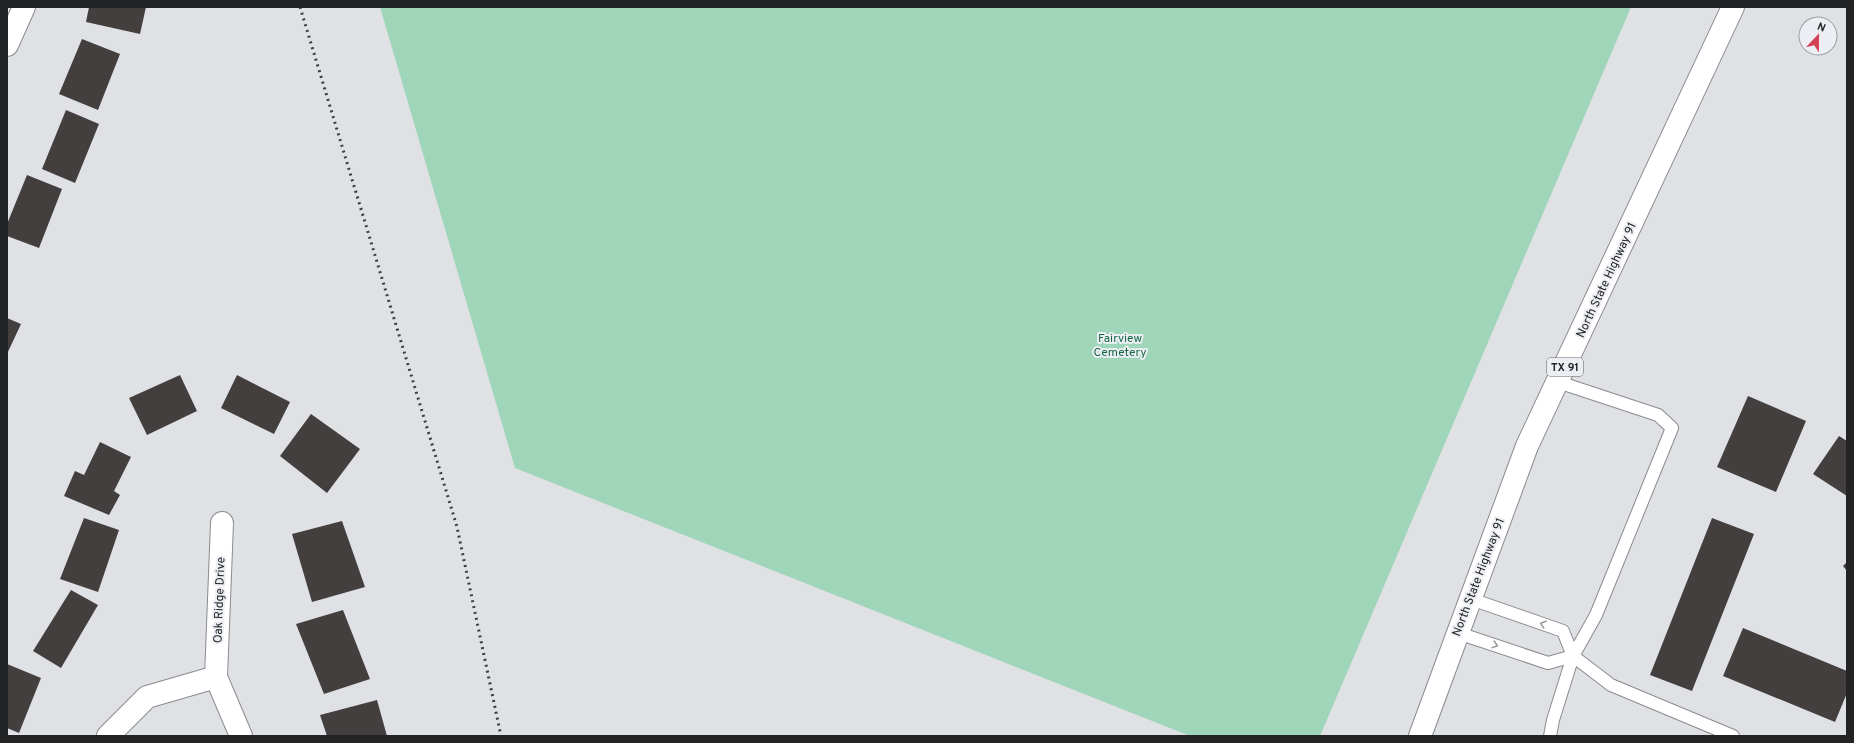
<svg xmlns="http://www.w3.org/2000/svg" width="1854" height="743" font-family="Overpass,sans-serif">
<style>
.green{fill:#9fd5b8}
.building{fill:#443f3f}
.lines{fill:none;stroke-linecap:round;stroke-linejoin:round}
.service-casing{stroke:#898b8f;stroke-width:14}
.minor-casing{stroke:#898b8f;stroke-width:24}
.primary-casing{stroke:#898b8f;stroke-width:24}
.service{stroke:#fff;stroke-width:12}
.minor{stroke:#fff;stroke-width:22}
.primary{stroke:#fff;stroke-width:22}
.rail{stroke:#3e3f41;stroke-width:3;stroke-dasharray:2 4;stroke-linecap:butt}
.oneway{stroke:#9c9c9d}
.labels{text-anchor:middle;stroke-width:4;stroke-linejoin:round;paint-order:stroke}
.shield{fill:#eceef3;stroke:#5f6063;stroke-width:1}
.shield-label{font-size:11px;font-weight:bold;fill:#222325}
.street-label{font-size:12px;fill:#222325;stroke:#eceef3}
.park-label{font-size:12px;fill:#156746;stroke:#eceef3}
</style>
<rect width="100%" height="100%" fill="#dfe1e5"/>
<path class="green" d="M380 7H1631L1320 736H1190L515 468Z"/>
<path class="building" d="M89 7H146L140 34 86 22Z
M82 39 120 54 98 110 59 94Z
M66 110 99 124 75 183 42 169Z
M27 175 62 189 39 248 7 236V224Z
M7 318 21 324 7 354Z
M180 375 197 411 147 435 129 398Z
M237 375 290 402 274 434 221 408Z
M1748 396 1806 421 1776 492 1717 467Z
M311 414 360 449 327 493 280 456Z
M1839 436 1847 441V496L1813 474Z
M100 442 131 457 114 491 120 495 109 515 64 496 75 471 84 475Z
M84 518 119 530 98 592 60 579Z
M1712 518 1754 534 1692 691 1650 675Z
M342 521 365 587 312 602 292 534Z
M1847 562V571L1843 566Z
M71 590 98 605 61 668 33 651Z
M343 610 370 679 324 694 296 624Z
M1743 628 1847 671V693L1835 722 1723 676Z
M7 664 41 678 19 733 7 728Z
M377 700 387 736H327L320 715Z"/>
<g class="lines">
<g class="service-casing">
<path id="service" d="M1458 633 1548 663 1573 656 1563 631 1471 599
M1573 656 1611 685 1733 736
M1550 736 1553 720 1573 656 1596 615 1672 428 1658 415 1558 382"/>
</g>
<g class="minor-casing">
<path id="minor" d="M7 45 24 7
M216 677 241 736
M108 736 147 697 216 677 222 523"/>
</g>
<g class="primary-casing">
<path id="primary" d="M1420 736 1527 446 1733 7"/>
</g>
<use href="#service" class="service"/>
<use href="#minor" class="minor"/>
<use href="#primary" class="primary"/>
<path class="rail" d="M300 7 457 527 501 736"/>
</g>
<defs><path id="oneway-chevron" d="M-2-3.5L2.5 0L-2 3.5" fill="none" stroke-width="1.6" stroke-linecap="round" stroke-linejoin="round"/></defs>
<g class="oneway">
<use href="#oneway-chevron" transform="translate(1543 624) rotate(-161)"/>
<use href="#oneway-chevron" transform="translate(1495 645) rotate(18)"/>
</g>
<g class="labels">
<rect class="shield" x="1547" y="358" width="36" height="18" rx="3"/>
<g class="shield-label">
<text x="1565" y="371">TX 91</text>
</g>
<g class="street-label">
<text transform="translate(1606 280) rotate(-65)" y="4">North State Highway 91</text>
<text transform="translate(1478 577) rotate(-69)" y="4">North State Highway 91</text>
<text transform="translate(219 600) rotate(-88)" y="4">Oak Ridge Drive</text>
</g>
<g class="park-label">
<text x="1120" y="342">Fairview<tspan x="1120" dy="14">Cemetery</tspan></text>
</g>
</g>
<rect width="1854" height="743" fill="none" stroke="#222325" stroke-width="16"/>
<g transform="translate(1818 36) rotate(22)"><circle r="19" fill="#eceef3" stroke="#9b9da1"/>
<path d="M0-3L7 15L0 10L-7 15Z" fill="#d24255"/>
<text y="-6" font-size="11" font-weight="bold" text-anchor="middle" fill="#222325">N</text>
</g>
</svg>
